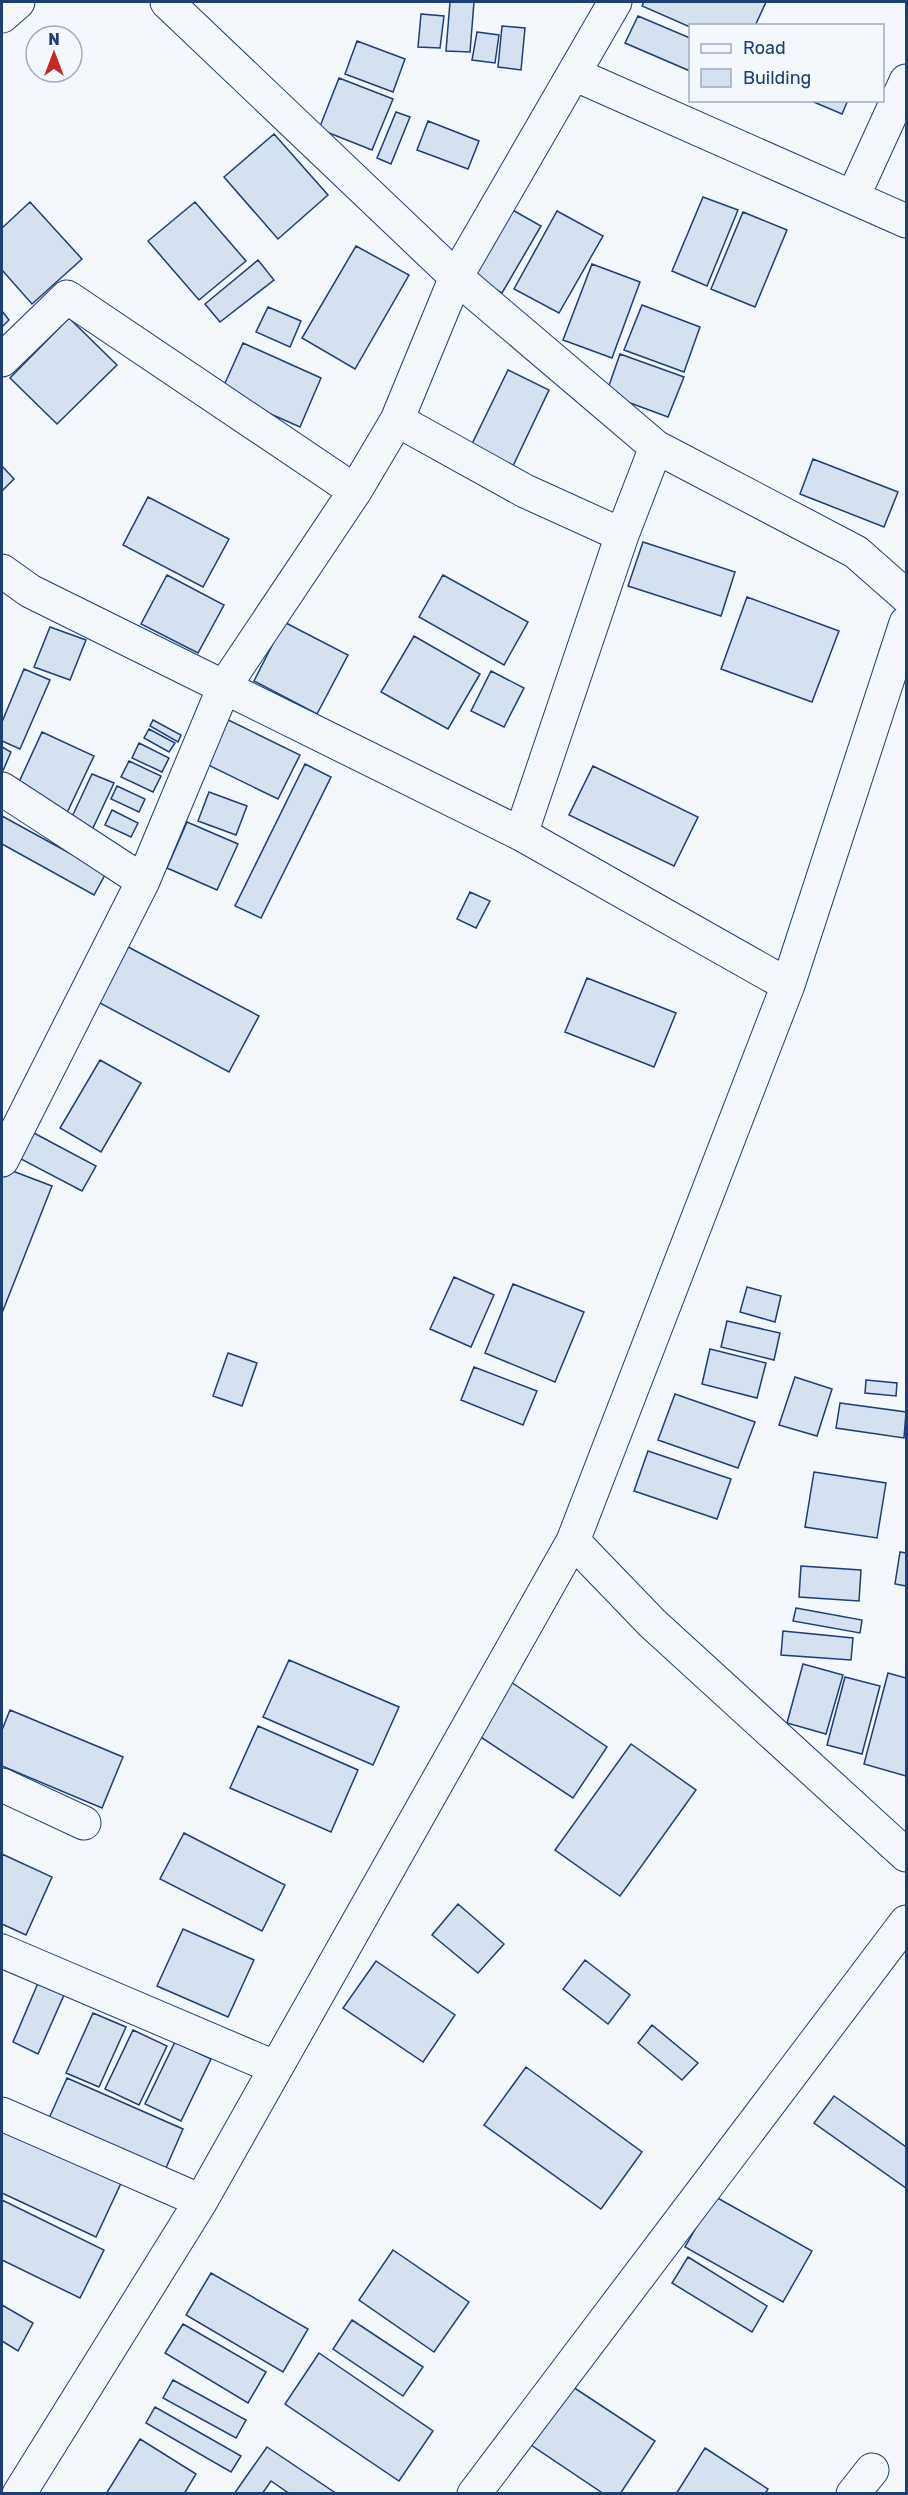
<svg xmlns="http://www.w3.org/2000/svg" width="908" height="2495" font-family="Rubik,sans-serif">
<style>
.building{fill:#d5e0f0;stroke:#1d3f73;stroke-width:1.5}
.lines{fill:none;stroke-linecap:round;stroke-linejoin:round}
.street-casing{stroke:#1d3f73;stroke-width:35}
.street{stroke:#f4f7fb;stroke-width:33}
</style>
<rect width="100%" height="100%" fill="#f4f7fb"/>
<path class="building" d="M450 2H474L470 52 446 51Z
M644 2H766L755 26 690 27 642 6Z
M421 14 444 16 440 48 418 47Z
M638 16 690 38V71L625 43Z
M502 26 525 28 521 70 498 67Z
M477 32 499 35 495 63 472 60Z
M357 41 405 59 393 92 345 74Z
M339 78 393 99 372 150 319 129Z
M809 100H848L842 114Z
M396 112 410 117 391 164 377 158Z
M428 121 479 141 468 169 417 150Z
M274 134 328 195 278 239 224 177Z
M703 197 738 210 707 286 672 271Z
M30 202 82 259 32 304 2 270V228Z
M195 202 246 261 199 300 148 241Z
M509 208 541 226 502 293 470 275Z
M557 211 603 236 559 313 514 289Z
M743 212 787 230 755 307 711 289Z
M356 246 409 275 355 369 302 338Z
M258 260 274 280 220 322 205 304Z
M592 264 640 282 612 358 563 340Z
M642 305 700 327 684 372 624 350Z
M268 307 301 321 290 347 256 332Z
M2 311 9 320 2 327Z
M69 318 117 365 57 424 10 378Z
M243 343 321 378 300 427 221 392Z
M620 354 684 377 668 417 606 394Z
M508 370 549 390 512 468 470 448Z
M813 459 898 492 884 527 800 494Z
M2 466 14 479 2 491Z
M148 497 229 539 203 587 123 545Z
M643 542 735 572 721 616 628 586Z
M167 575 224 605 198 653 141 624Z
M443 575 528 622 504 665 419 617Z
M747 597 839 631 812 702 721 669Z
M284 622 348 655 317 714 254 681Z
M50 627 86 640 70 680 34 667Z
M414 636 480 674 448 729 381 692Z
M24 669 50 680 20 749 2 741V722Z
M491 671 524 688 504 727 471 711Z
M218 715 300 755 278 799 196 759Z
M153 720 181 735 178 742 150 726Z
M149 729 175 743 169 752 144 738Z
M42 732 94 756 65 817 14 793Z
M139 743 169 758 162 772 132 758Z
M2 747 11 752 2 773Z
M129 761 161 776 153 792 121 777Z
M305 764 331 777 261 918 235 906Z
M593 766 698 817 674 866 569 815Z
M92 774 114 783 92 830 70 821Z
M117 786 145 799 139 812 111 799Z
M209 792 247 806 236 835 198 821Z
M112 810 138 823 131 837 105 825Z
M2 816 106 873 94 895 2 844Z
M187 822 238 844 217 890 167 868Z
M470 892 490 901 476 928 457 919Z
M115 940 259 1016 229 1072 85 995Z
M587 978 676 1013 654 1067 565 1032Z
M100 1060 141 1083 101 1152 60 1128Z
M32 1132 96 1166 82 1191 19 1158Z
M2 1167 52 1186 2 1313Z
M454 1277 494 1295 471 1347 430 1329Z
M513 1284 584 1312 555 1382 485 1353Z
M747 1287 781 1296 775 1322 740 1312Z
M727 1321 780 1333 774 1360 721 1347Z
M710 1349 766 1363 757 1398 702 1384Z
M228 1353 257 1363 242 1406 213 1396Z
M474 1367 537 1391 523 1425 461 1400Z
M795 1377 832 1389 817 1436 779 1425Z
M866 1380 897 1383 896 1396 865 1393Z
M675 1394 755 1422 738 1468 658 1440Z
M840 1403 906 1412 904 1438 836 1428Z
M648 1451 731 1479 717 1519 634 1491Z
M814 1472 886 1483 877 1538 805 1527Z
M900 1552 906 1553V1586L895 1584Z
M801 1566 861 1570 859 1601 799 1597Z
M796 1608 862 1620 860 1633 793 1621Z
M783 1631 853 1638 851 1660 781 1655Z
M289 1660 399 1707 373 1765 263 1717Z
M803 1664 843 1675 826 1734 787 1723Z
M888 1673 906 1678V1776L864 1764Z
M845 1677 880 1686 862 1754 827 1745Z
M511 1682 607 1747 573 1798 476 1734Z
M10 1710 123 1757 102 1808 2 1766V1730Z
M258 1726 358 1770 331 1832 230 1788Z
M631 1744 696 1790 620 1896 555 1850Z
M184 1833 285 1885 262 1931 160 1879Z
M2 1854 52 1877 26 1935 2 1924Z
M458 1904 504 1944 478 1973 432 1935Z
M183 1929 254 1960 228 2017 157 1986Z
M585 1960 630 1995 608 2024 563 1989Z
M376 1961 455 2015 423 2062 343 2008Z
M38 1983 64 1995 38 2054 13 2042Z
M93 2013 126 2027 99 2087 66 2073Z
M652 2025 698 2063 682 2080 638 2043Z
M133 2030 167 2046 139 2105 105 2089Z
M175 2042 211 2059 181 2121 145 2104Z
M526 2067 642 2152 601 2209 484 2125Z
M67 2078 183 2129 162 2177 46 2125Z
M834 2096 906 2147V2188L814 2123Z
M2 2126 122 2181 96 2237 2 2193Z
M714 2196 812 2251 783 2302 685 2247Z
M2 2200 104 2250 80 2298 2 2260Z
M393 2250 469 2302 434 2352 359 2300Z
M688 2257 767 2306 752 2332 672 2283Z
M211 2273 308 2329 283 2372 186 2315Z
M2 2305 33 2323 18 2351 2 2341Z
M352 2320 423 2367 403 2396 333 2349Z
M183 2324 266 2372 248 2403 165 2353Z
M319 2353 433 2431 399 2481 285 2404Z
M173 2380 246 2420 236 2438 163 2398Z
M570 2385 655 2441 620 2494H604L531 2445Z
M155 2407 241 2456 231 2472 146 2423Z
M140 2439 196 2474 184 2494H106Z
M267 2447 337 2494H290L271 2481 262 2494H234Z
M705 2448 768 2489 765 2494H676Z"/>
<g class="lines">
<g class="street-casing">
<path id="street" d="M167 2 456 277 656 447 622 535 525 491 397 420
M2 16 18 2
M574 74 906 221
M853 197 906 81
M2 360 67 297 355 491
M656 447 856 552 906 596
M2 571 30 591 224 687 355 491 397 420 456 277 615 2
M2 789 143 881
M521 834 622 535
M788 985 906 623
M2 1160 143 881 224 687 521 834 788 985 573 1541
M2 1785 84 1823
M2 1951 274 2067
M2 2114 201 2201
M19 2494 201 2201 573 1541 652 1623 906 1855
M474 2494 906 1922
M853 2494 872 2470"/>
</g>
<use href="#street" class="street"/>
</g>
<rect width="908" height="2495" fill="none" stroke="#1d3f73" stroke-width="6"/>
<rect x="689" y="24" width="195" height="78" fill="#f4f7fb" stroke="#9eadc5" stroke-width="1.5"/>
<rect x="701" y="44" width="30" height="9" fill="#f4f7fb" stroke="#9eadc5" stroke-width="1.5"/>
<text x="743" y="54" font-size="18" fill="#1d3f73">Road</text>
<rect x="701" y="69" width="30" height="18" fill="#d5e0f0" stroke="#9eadc5" stroke-width="1.5"/>
<text x="743" y="84" font-size="18" fill="#1d3f73">Building</text>
<g transform="translate(54 54)"><circle r="28" fill="#f4f7fb" stroke="#9eadc5" stroke-width="1.5"/>
<path d="M0-4.5L10 22L0 15L-10 22Z" fill="#c62828"/>
<text y="-9" font-size="16" font-weight="bold" text-anchor="middle" fill="#1d3f73">N</text>
</g>
</svg>
